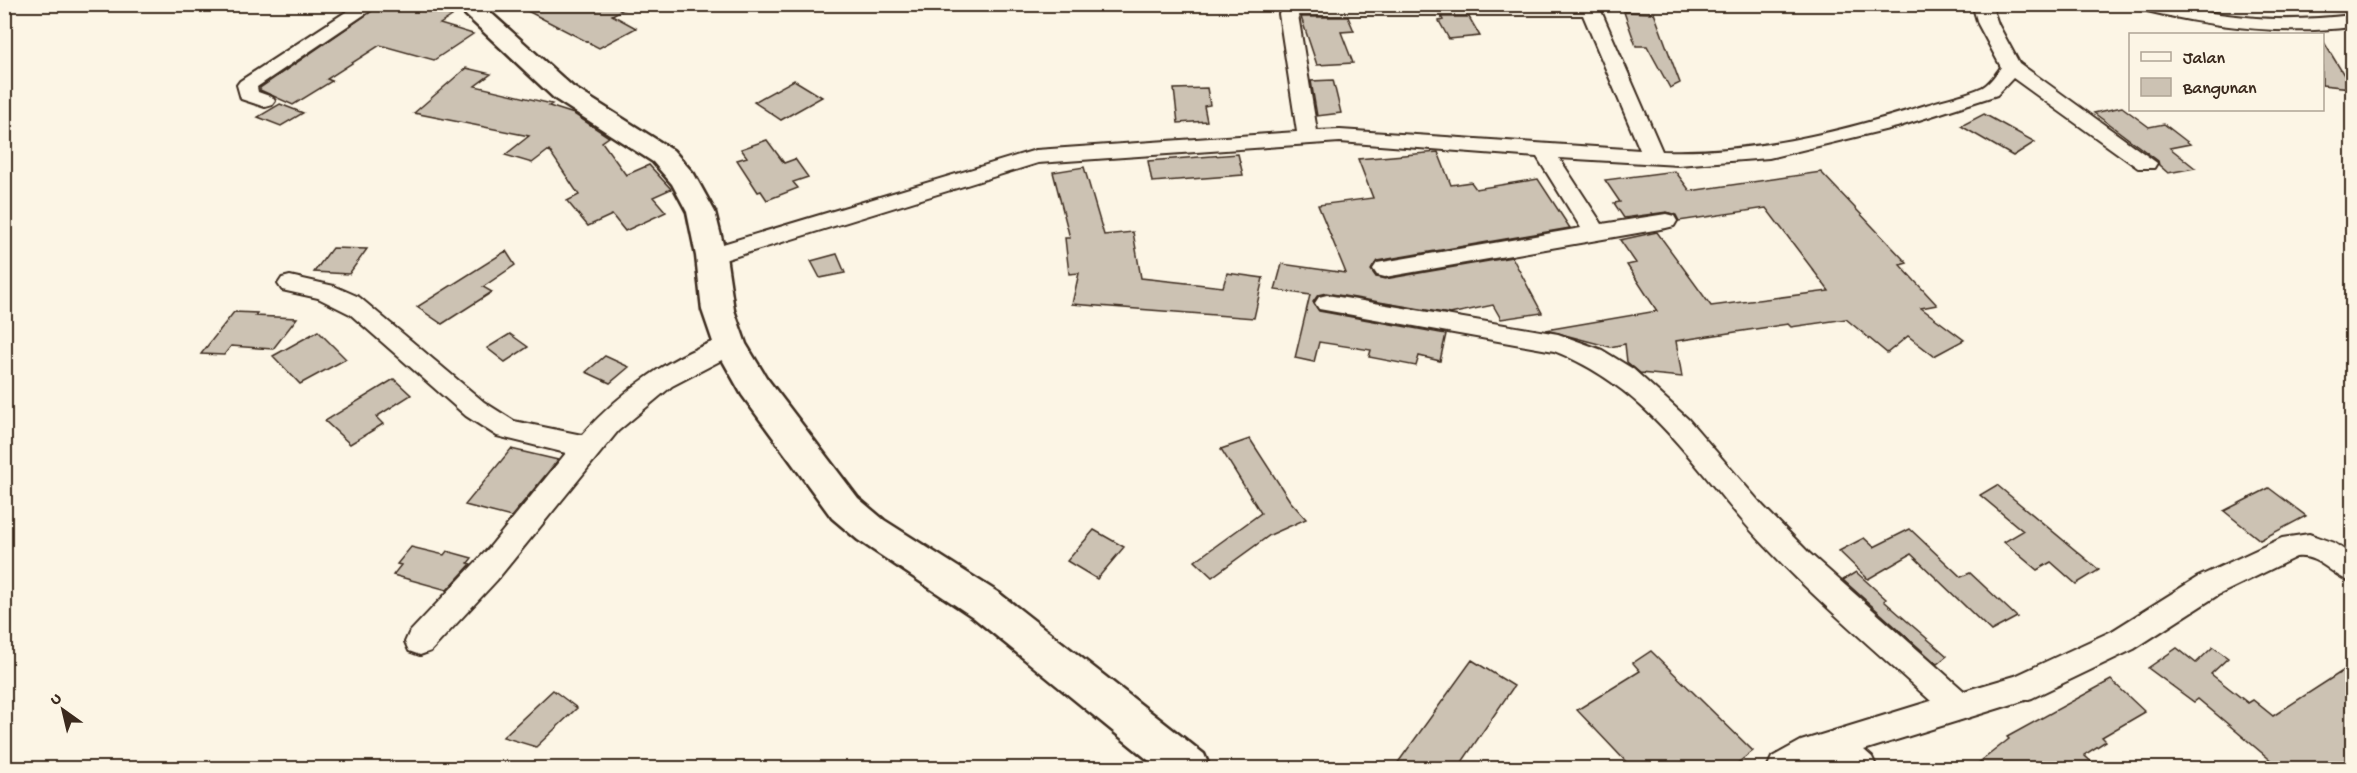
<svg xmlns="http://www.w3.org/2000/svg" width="2357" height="773" font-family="'Gochi Hand',sans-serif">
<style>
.building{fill:#ccc2b3;stroke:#3b2a1e;stroke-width:1.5}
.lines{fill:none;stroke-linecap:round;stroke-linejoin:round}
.street-casing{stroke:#3b2a1e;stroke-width:4}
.secondary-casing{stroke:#3b2a1e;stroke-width:5}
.street{fill:#fcf5e5;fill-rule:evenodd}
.secondary{fill:#fcf5e5;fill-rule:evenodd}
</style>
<rect width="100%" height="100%" fill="#fcf5e5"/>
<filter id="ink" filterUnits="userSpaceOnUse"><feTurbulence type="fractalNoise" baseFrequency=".0167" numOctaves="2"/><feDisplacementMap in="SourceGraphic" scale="12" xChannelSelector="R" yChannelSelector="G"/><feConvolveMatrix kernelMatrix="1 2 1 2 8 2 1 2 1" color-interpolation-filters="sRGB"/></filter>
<g filter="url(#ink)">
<path class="building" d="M382 4H417L452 16 440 24 473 34 434 60 380 45 327 79 332 81 293 105 260 90V88Z
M514 4H633L612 15 636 28 599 48Z
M1624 12 1654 13 1680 83 1670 88 1647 46H1636Z
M1301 17H1348L1354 31 1341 32 1353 63 1317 65Z
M1441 17H1469L1480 36 1449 39 1439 21 1443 20Z
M2322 39 2352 88 2322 85Z
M466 68 491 74 475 86 552 104 549 106 574 114 609 137 602 142 626 175 649 165 671 189 653 197 666 212 625 231 612 215 588 226 567 201 579 195 549 150 532 163 505 155 529 136 414 113Z
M794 80 822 97 781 120 754 102Z
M1333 80 1341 113 1317 116 1311 81Z
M1207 88 1210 105 1204 106 1207 121 1178 123 1174 89Z
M280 104 303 113 281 126 258 117Z
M2122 107 2149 127 2164 124 2190 144 2170 148 2195 168 2168 173 2159 165 2158 161 2094 113Z
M1984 114 2035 142 2013 156 1961 126Z
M767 140 784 163 795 159 808 177 793 182 798 188 767 200 761 191 758 192 737 160 747 157 741 149Z
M1438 152 1451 185 1471 182 1476 189 1538 179 1570 228 1377 261 1371 270 1376 277 1385 279 1512 257 1542 313 1501 319 1493 305 1450 314 1326 293 1318 295 1313 302 1319 311 1446 334 1440 361 1419 356 1416 366 1369 357 1371 350 1319 342 1314 362 1295 358 1310 295 1275 290 1282 264 1346 273 1318 205 1373 198 1358 159Z
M1238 154 1243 175 1152 182 1148 161Z
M1084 167 1104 235 1133 232 1141 278 1223 287 1227 273 1263 278 1254 318 1072 304 1079 273 1069 274 1065 238H1070L1053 172Z
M1675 171 1690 191 1821 172 1907 263 1900 265 1937 305 1921 308 1964 340 1934 356 1908 336 1887 353 1846 319 1791 327 1788 324 1676 341 1682 377 1640 373 1627 362 1625 344 1610 347 1546 330 1657 311 1627 265 1636 263 1620 240 1657 232 1711 306 1829 291 1766 208 1679 221 1676 215 1667 212 1624 218 1614 203 1620 202 1605 180Z
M332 248 367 249 349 274 314 272Z
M506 251 515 265 483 287 492 292 442 324 417 307Z
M837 254 845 273 820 278 811 261Z
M234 312 257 313 255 316 297 318 273 349 231 346 224 355 201 354Z
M318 331 346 359 300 384 273 356Z
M510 334 528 347 505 362 487 348Z
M605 356 629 367 610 383 586 372Z
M394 379 411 395 376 417 383 424 350 444 325 421Z
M1250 439 1290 501 1306 519 1270 535 1212 577 1195 561 1261 513 1221 449Z
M511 449 558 460 511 517 465 505Z
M1997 485 2099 570 2076 584 2051 562 2037 570 2004 542 2023 531 1980 495Z
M2269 488 2306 516 2260 540 2224 511Z
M1910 529 1961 577 1970 573 2017 617 1991 631 1911 554 1868 579 1839 551 1864 538 1874 547Z
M1094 530 1124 547 1097 579 1067 561Z
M411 547 444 555 447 551 472 558 468 563 471 564 447 590 393 575 401 565 397 564Z
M1856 572 1886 599 1884 601 1947 656 1937 664 1843 580Z
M2213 647 2228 658 2211 674 2248 703 2253 700 2273 716 2352 665V768H2280L2198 699 2194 702 2148 668 2177 648 2196 663Z
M1651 651 1753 751 1731 768H1632L1577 710 1640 671 1633 663Z
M1472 660 1514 686 1458 768H1394Z
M2111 680 2145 712 2102 737 2106 741 2084 755 2098 768H1972L2009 739 2007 737Z
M553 690 577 708 536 747 503 737Z"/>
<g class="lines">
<g class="street-casing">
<path id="street" d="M358 4H380L257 87 258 92 272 97 275 101 272 105 265 107 241 99 237 85 240 81Z
M1286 4H1598L1662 151C1752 154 1841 132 1926 105 1944 99 1966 95 1983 87 1991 82 1996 74 2001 67L1978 24 1972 4H1991L1998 24 2019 63 2157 163 2154 168H2138L2013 78 1997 95 1897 127 1769 158 1678 165 1559 158 1602 224 1666 214 1674 216 1677 221 1674 226 1666 228 1385 277 1377 275 1373 269 1377 263 1581 228 1537 157 1340 142 1038 163 711 264 703 262 699 256 703 250 1036 150 1297 132 1279 14ZM1298 15H1583L1640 150 1340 130 1317 131Z
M2132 4C2171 4 2207 14 2246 17 2282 21 2317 19 2352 15V27C2278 36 2207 26 2134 8Z
M290 276 334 286 359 297 484 402 514 421 582 435C621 391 673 353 730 336L739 339 742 345 739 351 672 386 618 431 497 580 431 651 420 655 409 651 405 642 409 633 489 548 566 453 497 436 466 416 350 314 318 298 282 290 278 284 282 278Z
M1327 295 1558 334 1602 350 1633 369 1688 419 1762 505 1809 553 1964 691 2015 676 2112 631 2198 577 2282 538 2309 534 2334 543 2352 555V582C2332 576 2319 554 2296 557L2218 595 2134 649 2032 698 1864 750 1872 757 1877 768H1839L1830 761 1813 768H1767L1772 757 1801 741 1931 701C1876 651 1819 603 1768 549 1697 475 1655 391 1554 351L1319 309 1315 303 1319 297Z"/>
</g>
<g class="secondary-casing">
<path id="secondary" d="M454 4H481L573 87 673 150 694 174 715 212 726 256 734 310 746 344 766 377 858 498 884 520 999 593 1204 754 1210 768H1158L973 617 858 540 832 518 742 395 714 345 702 310 696 256 687 212 672 184 653 162 555 99Z"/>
</g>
<use href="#street" class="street"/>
<use href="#secondary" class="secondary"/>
</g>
</g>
<rect width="2357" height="773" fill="none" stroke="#fcf5e5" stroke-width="24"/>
<rect x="12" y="12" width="2333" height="749" fill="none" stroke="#3b2a1e" stroke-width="2" filter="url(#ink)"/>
<rect x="2129" y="33" width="195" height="78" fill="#fcf5e5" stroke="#afa495" stroke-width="1.5"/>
<rect x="2141" y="52" width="30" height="9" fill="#fcf5e5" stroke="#afa495" stroke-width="1.5"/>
<text x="2183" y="63" font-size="18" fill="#3b2a1e">Jalan</text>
<rect x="2141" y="78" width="30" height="18" fill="#ccc2b3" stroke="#afa495" stroke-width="1.5"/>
<text x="2183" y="93" font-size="18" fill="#3b2a1e">Bangunan</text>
<g transform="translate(63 710) rotate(326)" stroke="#fcf5e5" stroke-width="4.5" paint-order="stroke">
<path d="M0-4.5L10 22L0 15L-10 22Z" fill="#3b2a1e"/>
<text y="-9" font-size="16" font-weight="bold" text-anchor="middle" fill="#3b2a1e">U</text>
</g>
</svg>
